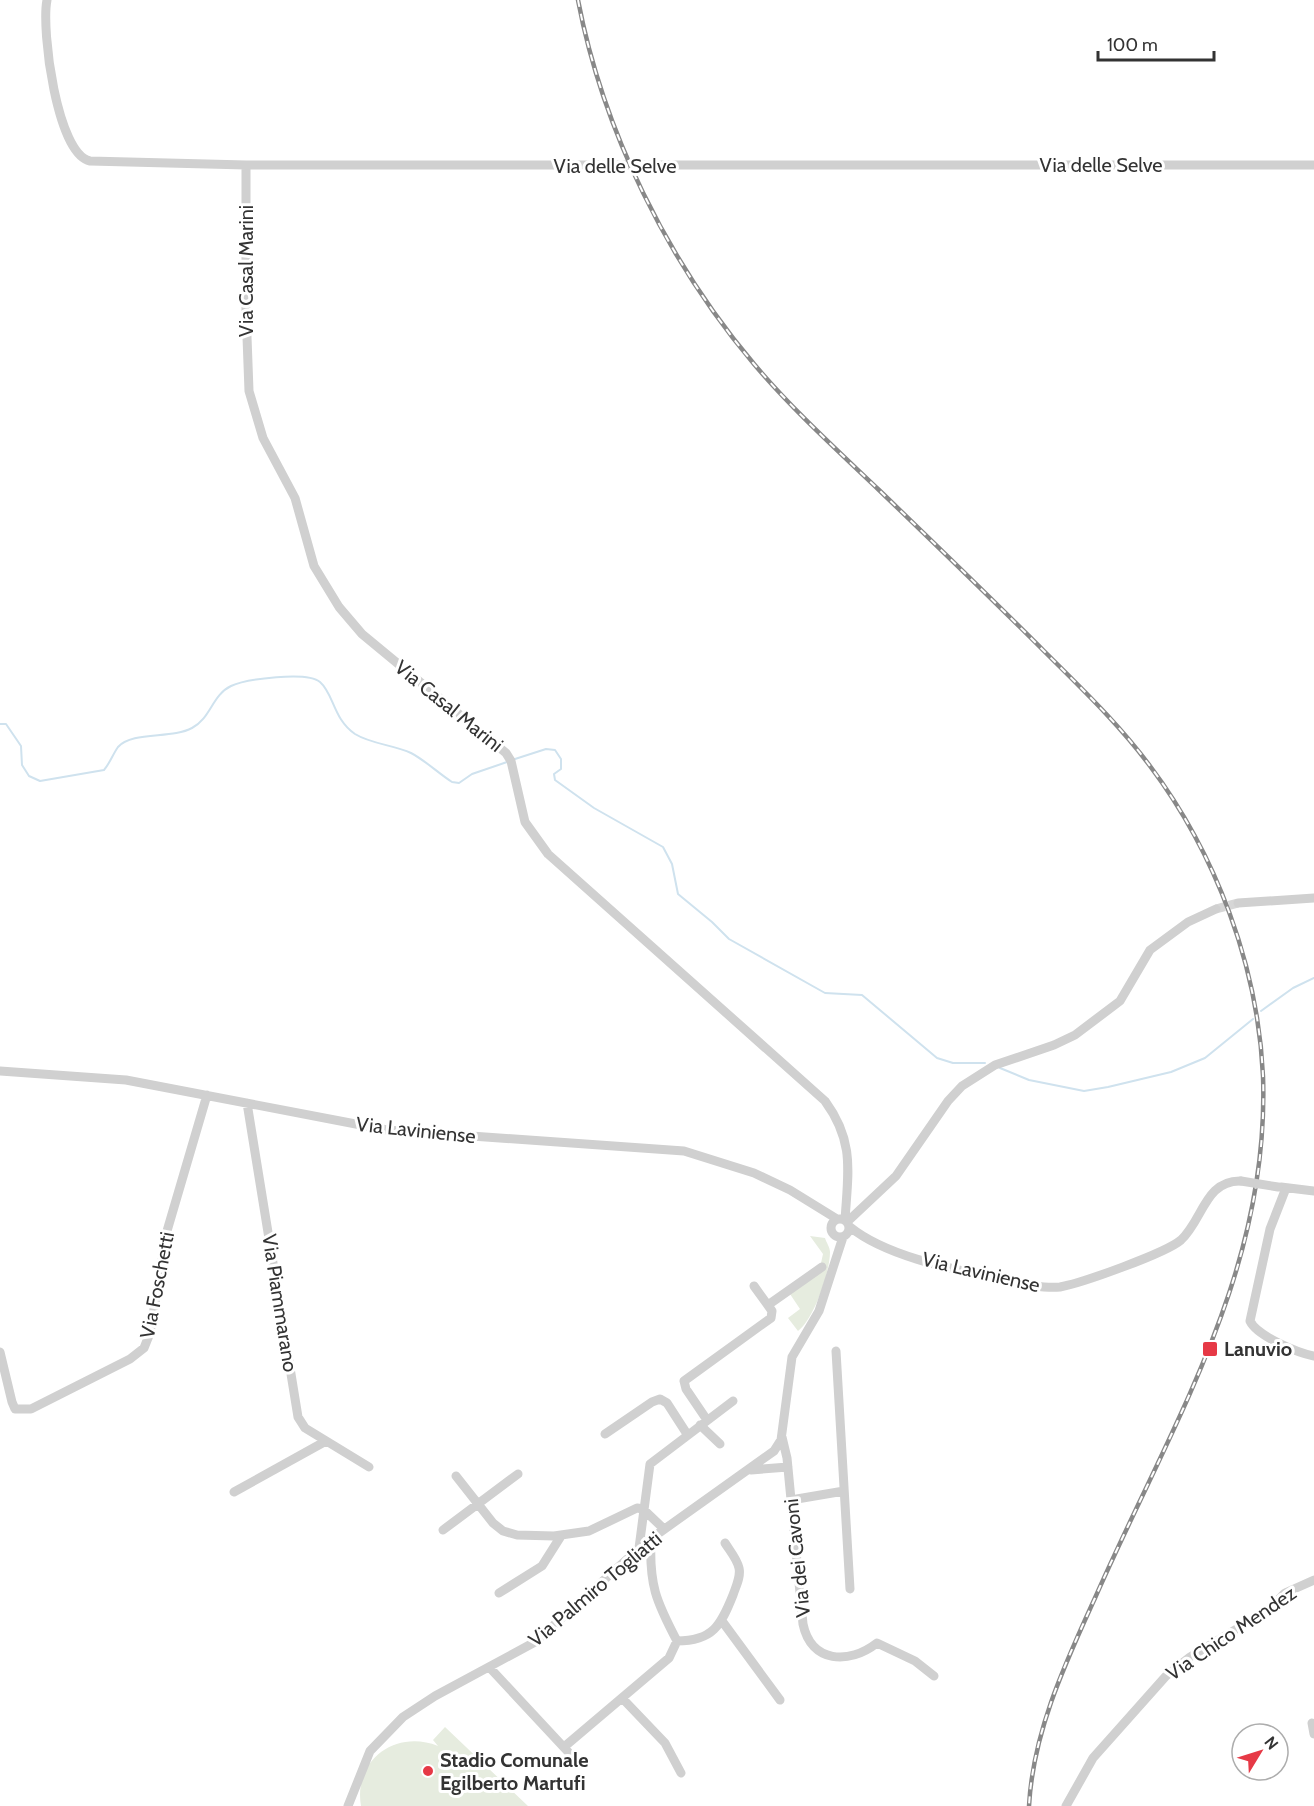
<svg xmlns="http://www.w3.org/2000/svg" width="1314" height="1806" font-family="Cabin,sans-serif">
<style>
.green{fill:#e6ecdf}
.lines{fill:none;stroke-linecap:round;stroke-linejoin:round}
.stream{stroke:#cfe2ee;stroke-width:2}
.minor-tunnel{stroke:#d6d6d6;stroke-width:9;stroke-dasharray:9 4.5;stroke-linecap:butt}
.minor{stroke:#d0d0d0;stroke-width:9}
.rail-casing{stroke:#888;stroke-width:4.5}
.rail{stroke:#fff;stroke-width:2;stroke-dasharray:7;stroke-linecap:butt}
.minor-bridge{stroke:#d0d0d0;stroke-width:9}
.poi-dot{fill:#e63946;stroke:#fff;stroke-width:2}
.labels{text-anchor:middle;stroke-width:6;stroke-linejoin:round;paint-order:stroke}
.street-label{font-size:20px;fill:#333;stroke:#fff}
.poi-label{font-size:20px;font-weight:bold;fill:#333;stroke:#fff;text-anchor:start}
</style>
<rect width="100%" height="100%" fill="#fff"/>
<path class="green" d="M810 1236 825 1238C826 1242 830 1247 830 1252 830 1272 814 1319 798 1331L788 1318 800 1309 790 1294 819 1272 823 1254Z
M445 1727 528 1806H361C353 1760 396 1729 438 1746L433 1740Z"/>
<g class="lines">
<path class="stream" d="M0 724H6L21 746 22 765 29 776 40 781 104 770C110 763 113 754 118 747 132 731 172 739 192 728 211 718 212 695 231 686 246 679 307 671 320 682 334 694 333 719 355 734 371 744 394 745 411 753 426 761 438 773 452 782L459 783 472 774 507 762
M515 759 546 749 555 750 561 759V769L554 774 555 780 594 808 663 847 672 864 678 894 712 922 729 939 825 993 862 995 937 1058 953 1063H985
M1261 1011 1293 988 1314 978
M1000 1068 1029 1080 1084 1091 1108 1087 1171 1072 1205 1058 1253 1019"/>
<path class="minor-tunnel" d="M1216 909 1238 903"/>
<path class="minor" d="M47 0C41 30 57 154 90 161L246 165H1314
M246 165V310L249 391 263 438 295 498 314 566 339 607 362 634 506 753 511 761 525 822 548 854 825 1101C855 1142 848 1172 845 1220
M1238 903 1314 898
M0 1071 126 1080 387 1130 684 1151 754 1173 790 1190 837 1219
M247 1103 298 1417 305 1428 369 1467
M1281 1187 1314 1191
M1286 1188 1270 1229 1250 1321C1257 1336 1298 1353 1314 1356
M831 1228a9 9 0 1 1 18 0a9 9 0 1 1-18 0Z
M847 1222 896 1176 948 1101 962 1086 995 1065 1054 1045 1075 1035 1120 1001 1150 950 1188 922 1216 909
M850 1227C893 1262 977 1273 1033 1286 1042 1287 1051 1288 1060 1287 1082 1283 1166 1253 1181 1240 1203 1220 1205 1180 1241 1181
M768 1305 822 1267
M836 1351 850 1589
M0 1352 12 1402 15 1409H31L130 1359 144 1348 150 1333 167 1231 207 1095
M707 1420 686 1389 684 1381 771 1318 772 1311 754 1286
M700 1425 720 1444
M605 1434 652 1402 660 1399 667 1403 687 1434
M782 1437 787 1458 803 1624C811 1663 849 1665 877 1643L915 1661 934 1676
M751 1470 788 1467
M456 1476 493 1523 503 1531 517 1535 554 1536 589 1531 637 1508 643 1509 664 1529
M234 1492 326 1441
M791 1500 844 1491
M443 1530 518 1474
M651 1539C649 1585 656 1601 677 1641 713 1641 721 1625 733 1595 736 1586 741 1577 739 1568 737 1559 730 1551 725 1543
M639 1548 650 1464 733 1401
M499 1593 542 1566 561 1536
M722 1621 780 1700
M490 1668 571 1755
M622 1698 665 1743 681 1773
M1312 1723 1314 1734
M564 1747 669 1658 677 1641
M348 1806 370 1751 403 1717 435 1696 535 1642 645 1543 774 1451 781 1440 792 1357 819 1311 843 1237
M1066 1806 1093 1758 1166 1676 1190 1657 1268 1610 1285 1593 1314 1580"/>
<g class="rail-casing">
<path id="rail" d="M578 0C603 131 668 262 754 364 792 409 836 449 879 490 934 543 989 596 1044 651 1081 688 1119 724 1150 766 1216 854 1258 966 1263 1076 1270 1271 1171 1425 1095 1598 1065 1664 1033 1732 1029 1806"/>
</g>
<use href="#rail" class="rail"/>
<path class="minor-bridge" d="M1241 1181 1278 1187"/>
</g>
<g class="poi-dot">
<rect x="1202" y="1341" width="16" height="16" rx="3"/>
<circle cx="428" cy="1771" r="6"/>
</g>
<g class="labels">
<g class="street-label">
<text x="1101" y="172">Via delle Selve</text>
<text x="615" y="173">Via delle Selve</text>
<text transform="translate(246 271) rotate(-90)" y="7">Via Casal Marini</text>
<text transform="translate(449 706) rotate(39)" y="7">Via Casal Marini</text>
<text transform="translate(416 1130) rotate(6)" y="7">Via Laviniense</text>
<text transform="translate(981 1272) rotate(13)" y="7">Via Laviniense</text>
<text transform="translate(157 1285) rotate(-79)" y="7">Via Foschetti</text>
<text transform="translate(280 1303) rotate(81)" y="7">Via Piammarano</text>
<text transform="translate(797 1558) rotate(-96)" y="7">Via dei Cavoni</text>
<text transform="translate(595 1589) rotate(-40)" y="7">Via Palmiro Togliatti</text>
<text transform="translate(1231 1633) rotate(-34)" y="7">Via Chico Mendez</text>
</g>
<g class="poi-label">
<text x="1224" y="1356">Lanuvio</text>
<text x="440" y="1767">Stadio Comunale<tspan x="440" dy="23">Egilberto Martufi</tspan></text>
</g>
</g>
<g transform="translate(1260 1752) rotate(52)"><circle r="28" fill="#ffffff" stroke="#adadad" stroke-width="1.5"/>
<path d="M0-4.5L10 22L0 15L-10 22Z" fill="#e63946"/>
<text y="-9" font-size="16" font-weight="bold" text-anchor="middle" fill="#333333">N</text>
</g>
<path d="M1098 51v9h116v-9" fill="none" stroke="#333333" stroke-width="3"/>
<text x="1107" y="51" font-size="18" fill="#333333" stroke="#ffffff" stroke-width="4.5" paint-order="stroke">100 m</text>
</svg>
